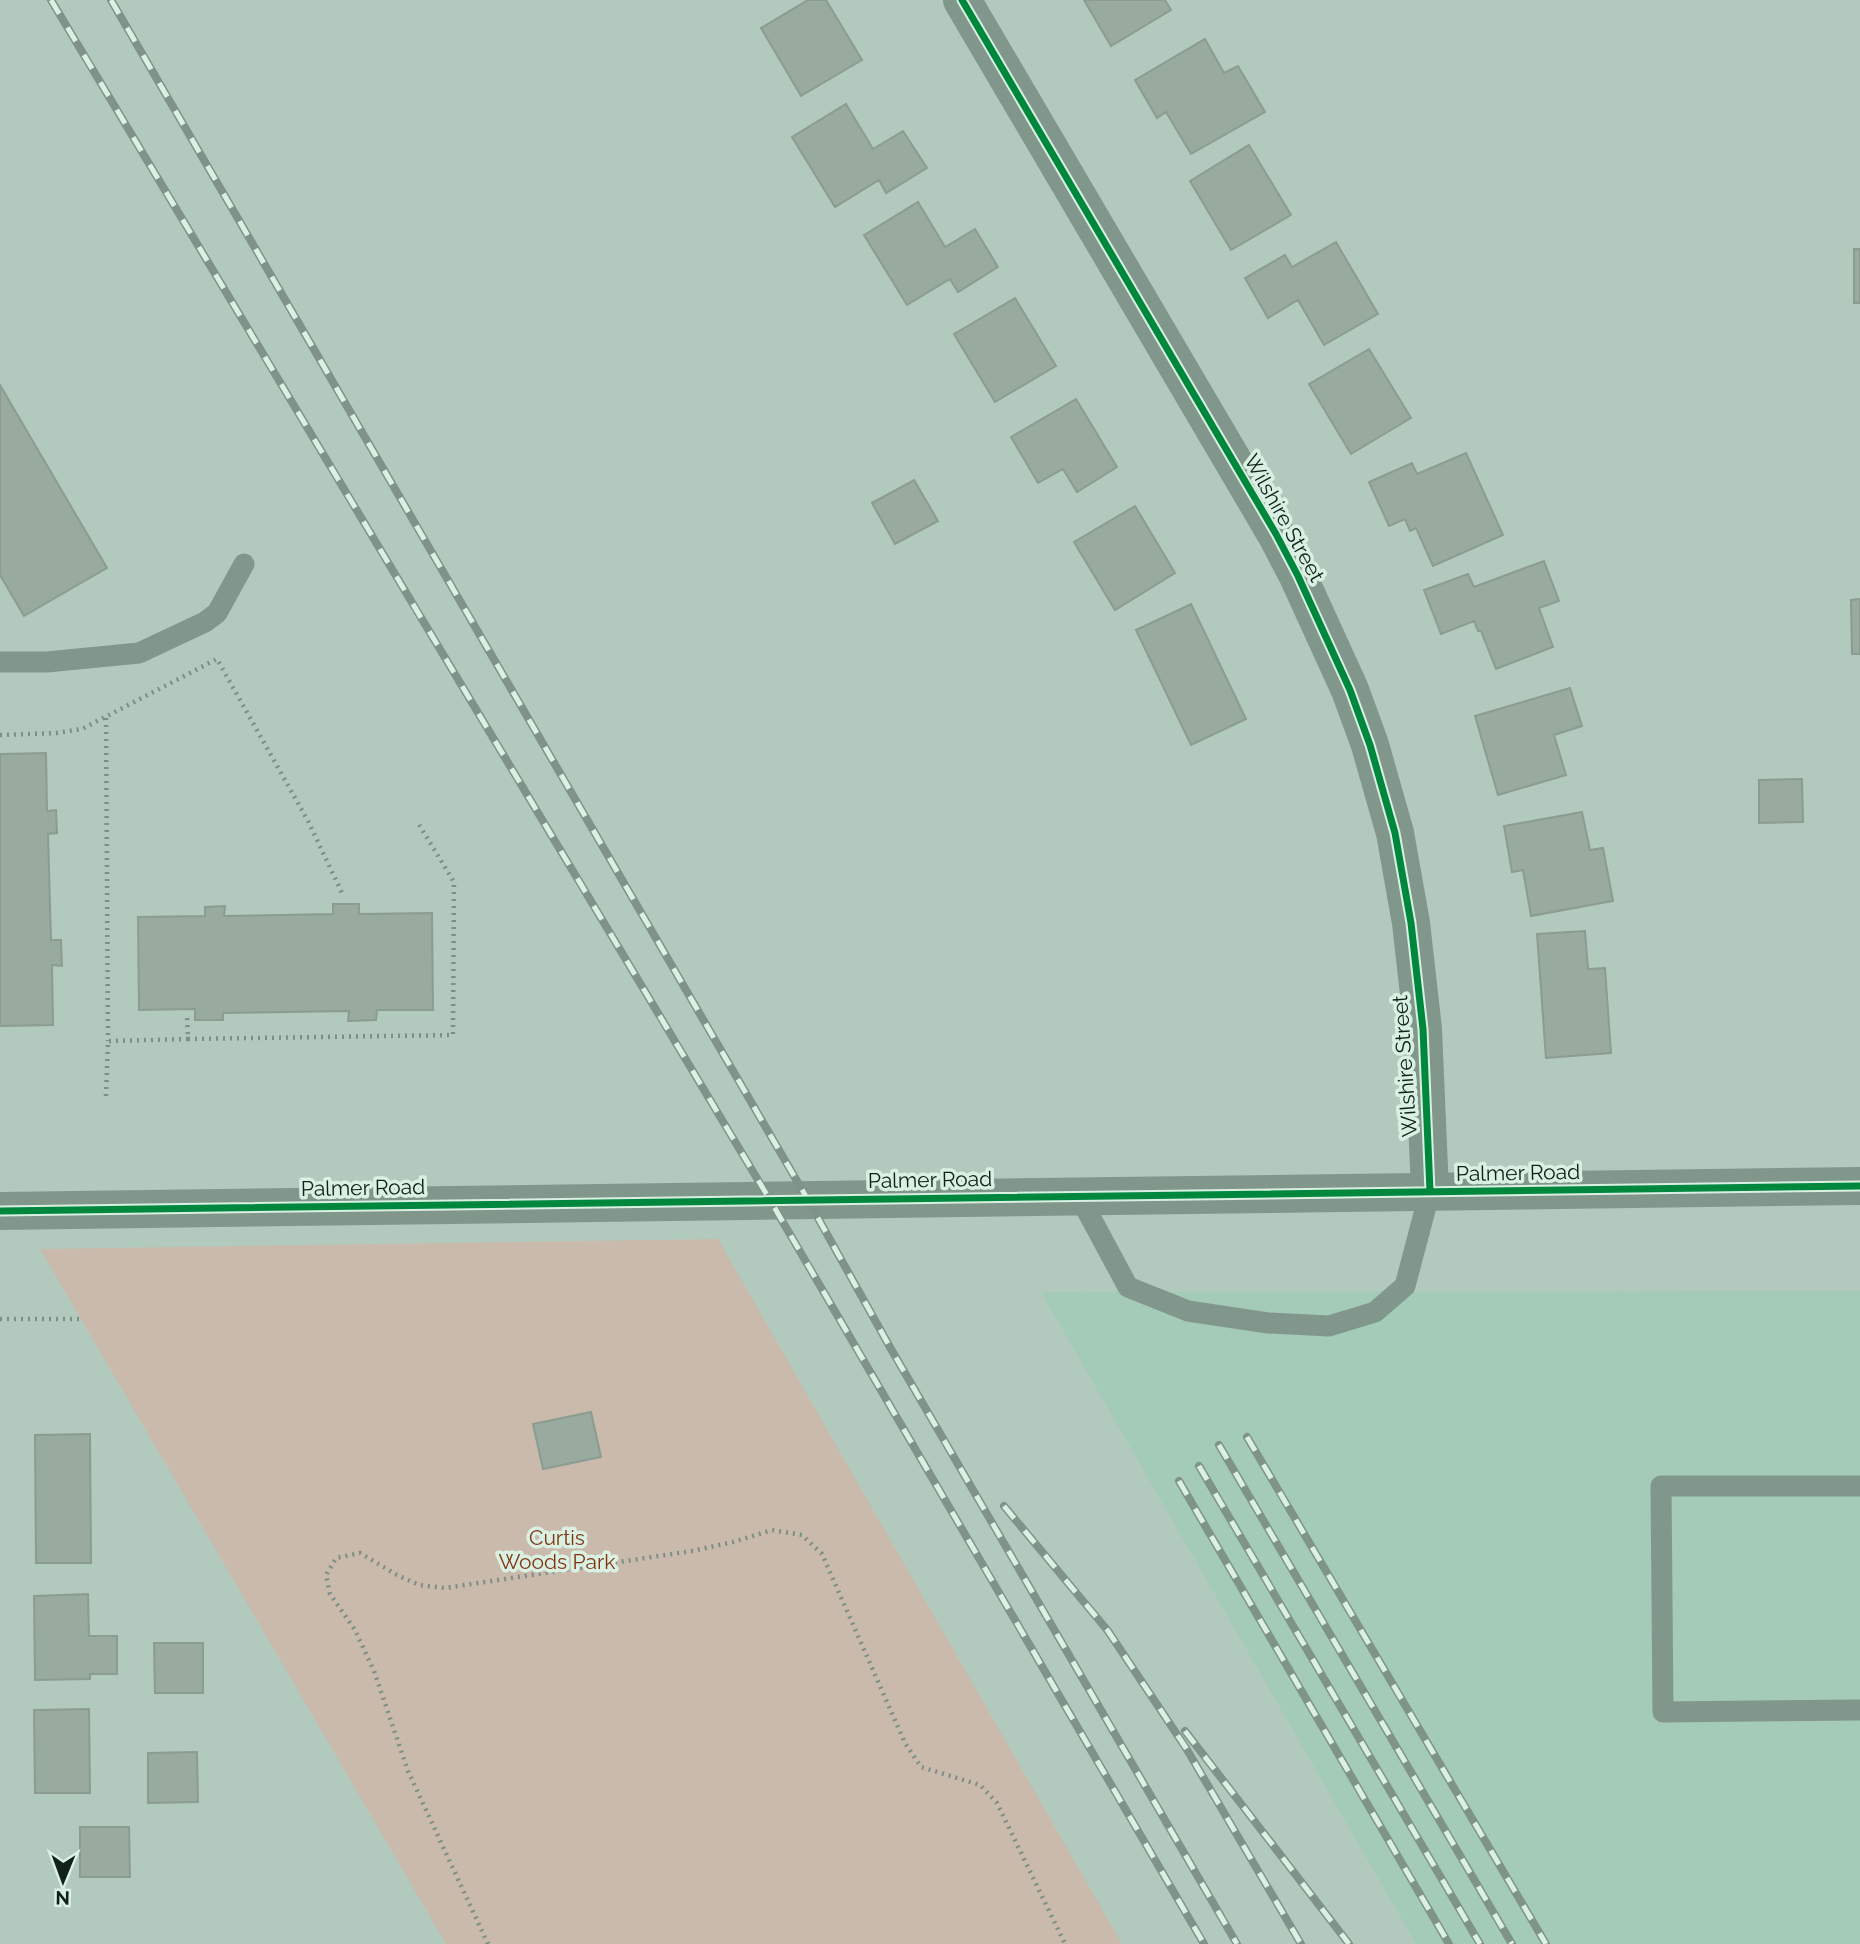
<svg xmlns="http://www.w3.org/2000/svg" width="1860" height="1944" font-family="Raleway,sans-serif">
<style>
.built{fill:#a3cbb7}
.green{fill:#c9baab}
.building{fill:#99aa9e;stroke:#8b9c90;stroke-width:2}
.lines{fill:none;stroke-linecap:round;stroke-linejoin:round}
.path{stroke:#7c8e86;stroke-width:4.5;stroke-dasharray:2 5;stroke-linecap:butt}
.service{stroke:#82978c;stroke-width:21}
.minor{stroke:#82978c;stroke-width:38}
.tertiary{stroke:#82978c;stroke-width:38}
.rail-casing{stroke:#809389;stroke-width:8}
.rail{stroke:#d9f0e3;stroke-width:5;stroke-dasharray:16;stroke-linecap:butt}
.cycleway-casing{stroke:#d9f0e3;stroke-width:11}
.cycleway{stroke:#00873e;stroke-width:7}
.labels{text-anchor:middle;stroke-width:7;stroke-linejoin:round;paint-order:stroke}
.street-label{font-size:21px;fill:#0f2118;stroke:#d9f0e3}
.park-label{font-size:21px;fill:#81340f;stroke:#d9f0e3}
</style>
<rect width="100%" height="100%" fill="#b2cabe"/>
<path class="built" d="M1860 1291V1944H1416L1041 1292Z"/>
<path class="green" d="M718 1239 1122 1944H446L40 1249Z"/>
<path class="building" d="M808 0H826L862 60 801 96 761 28Z
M1084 0H1165L1171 10 1111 46Z
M1205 39 1224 73 1238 66 1265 112 1191 154 1166 112 1157 118 1135 80Z
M846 104 873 149 903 131 927 168 886 193 879 180 835 207 792 137Z
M1249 145 1291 215 1231 250 1190 181Z
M918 202 945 247 975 229 998 267 958 292 950 279 907 305 864 235Z
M1336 242 1378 314 1324 345 1298 300 1268 318 1245 278 1285 255 1292 267Z
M1854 249H1860V303H1854Z
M1015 298 1056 366 995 402 954 334Z
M1369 349 1411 418 1351 454 1309 384Z
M0 385 107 568 24 616 0 575Z
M1076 399 1117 467 1077 492 1063 469 1038 483 1011 437Z
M1466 453 1503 535 1433 566 1416 528 1410 531 1405 519 1389 526 1369 482 1412 463 1417 474Z
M914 480 938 521 895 544 872 503Z
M1135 506 1175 573 1115 610 1074 542Z
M1544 561 1559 601 1539 608 1553 647 1496 669 1481 631H1478L1474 621 1441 634 1424 590 1468 574 1474 587Z
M1860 599V654H1852L1851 600Z
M1191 604 1246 719 1191 745 1136 630Z
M1570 688 1582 726 1554 735 1566 775 1498 795 1475 716Z
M46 753 47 811 56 810 57 833 48 834 51 940H61L62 966 52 965 53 1025 0 1026V754Z
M1802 779 1803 822 1759 823V780Z
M1582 812 1590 850 1603 848 1613 901 1531 916 1523 870 1512 872 1504 826Z
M333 904H359V914L432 913 433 1010H377L376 1020 348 1021 349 1011 223 1013V1020H195V1009L139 1010 138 917 205 916V907L225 906 224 916 333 914Z
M1585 931 1588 969 1605 968 1611 1053 1546 1058 1537 934Z
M591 1412 601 1457 543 1469 533 1424Z
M90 1434 91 1563H36L35 1435Z
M88 1594 89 1636H117V1674H90V1679L35 1680 34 1596Z
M154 1643H203V1693H155Z
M89 1709 90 1793H35L34 1710Z
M197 1752 198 1802 148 1803V1753Z
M80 1827H129L130 1877H80Z"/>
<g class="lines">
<path class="path" d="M106 718 108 1041
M0 735 56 733 82 729 217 659 308 821 343 895
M188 1039 453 1035 454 882 418 823
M106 1096 108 1041 188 1039 187 1016
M0 1319H81
M488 1944 408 1771 374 1671 355 1630 330 1594 326 1575 336 1558 360 1553 397 1575 419 1585 445 1588 692 1551 733 1542 772 1530 802 1535 822 1554 905 1743 921 1767 980 1785 997 1803 1065 1944"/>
<path class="service" d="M0 662H47L139 653 205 622 217 613 244 564
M1079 1196 1128 1287 1188 1311 1268 1323 1329 1326 1375 1312 1405 1286 1430 1191
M1860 1486H1661L1663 1712 1860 1710"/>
<path class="minor" d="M962 0 1276 534 1298 576 1350 690 1370 745 1395 833 1411 923 1423 1029 1430 1191"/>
<path class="tertiary" d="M0 1211 1860 1186"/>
<g class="rail-casing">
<path id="rail" d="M51 0 770 1200 1204 1944
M111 0 808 1200 891 1349 1237 1944
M1247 1437 1546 1944
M1219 1445 1512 1944
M1199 1466 1480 1944
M1179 1481 1449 1944
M1004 1506 1108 1631 1186 1748 1301 1944
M1185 1731 1349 1944"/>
</g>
<use href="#rail" class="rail"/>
<g class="cycleway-casing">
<path id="cycleway" d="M962 0 1276 534 1298 576 1350 690 1370 745 1395 833 1411 923 1423 1029 1430 1191
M0 1211 1860 1186"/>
</g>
<use href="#cycleway" class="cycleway"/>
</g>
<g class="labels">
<g class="street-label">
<text transform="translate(1284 518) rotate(61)" y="7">Wilshire Street</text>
<text transform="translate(1405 1066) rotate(-94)" y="7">Wilshire Street</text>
<text transform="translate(1518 1173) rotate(-1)" y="7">Palmer Road</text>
<text transform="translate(930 1180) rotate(-1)" y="7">Palmer Road</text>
<text transform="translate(363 1188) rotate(-1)" y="7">Palmer Road</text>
</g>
<g class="park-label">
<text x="557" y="1545">Curtis<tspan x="557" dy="24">Woods Park</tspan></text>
</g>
</g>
<g transform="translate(63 1881) rotate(181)" stroke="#d9f0e3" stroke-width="5" paint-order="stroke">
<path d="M0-5L12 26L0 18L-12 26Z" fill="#0f2118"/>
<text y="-10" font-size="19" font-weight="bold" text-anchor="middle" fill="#0f2118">N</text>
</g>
</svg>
